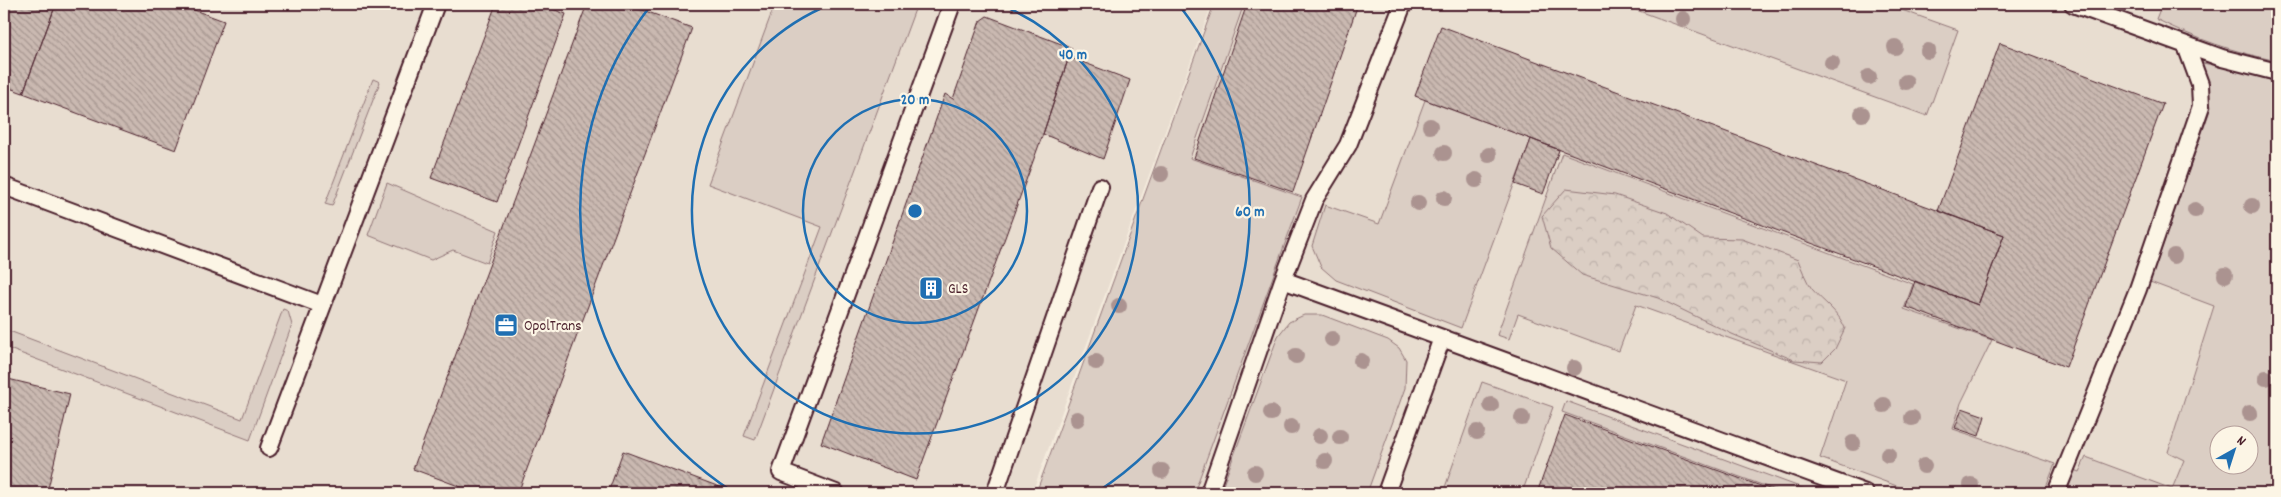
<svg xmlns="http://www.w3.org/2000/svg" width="2281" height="497" font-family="Dekko,sans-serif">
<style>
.built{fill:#e8ddd0}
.green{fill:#dbcec4;stroke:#927678;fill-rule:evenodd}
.forest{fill:url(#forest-crowns);stroke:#927678}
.building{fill:url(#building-back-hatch);stroke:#4a1f2b}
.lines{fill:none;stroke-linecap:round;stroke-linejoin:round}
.lane-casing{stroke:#4a1f2b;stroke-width:20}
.lane{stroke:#fcf5e5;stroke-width:16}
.tree{fill:#ab9390}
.ring{fill:none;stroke:#1f6fb2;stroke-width:2.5}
.labels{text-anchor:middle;stroke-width:4.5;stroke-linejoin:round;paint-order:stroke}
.poi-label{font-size:15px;fill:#4a1f2b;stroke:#fcf5e5;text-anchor:start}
.centre{fill:#1f6fb2;stroke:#fcf5e5;stroke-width:2.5}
.ring-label{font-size:15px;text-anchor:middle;font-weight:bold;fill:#1f6fb2;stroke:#fcf5e5;stroke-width:4.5;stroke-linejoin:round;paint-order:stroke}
</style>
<defs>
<pattern id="forest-crowns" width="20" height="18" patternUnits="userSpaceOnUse" patternTransform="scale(1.25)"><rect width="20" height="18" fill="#dbcec4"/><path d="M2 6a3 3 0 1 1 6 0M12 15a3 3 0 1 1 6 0" fill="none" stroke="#bdb0a9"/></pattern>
<pattern id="building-back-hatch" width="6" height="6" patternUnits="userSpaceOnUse" patternTransform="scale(1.25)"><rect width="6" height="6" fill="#cab9b1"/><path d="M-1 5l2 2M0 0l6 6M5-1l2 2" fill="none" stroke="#a69690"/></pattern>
</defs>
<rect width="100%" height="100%" fill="#f5ecde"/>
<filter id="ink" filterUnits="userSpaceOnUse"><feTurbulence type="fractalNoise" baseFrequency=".02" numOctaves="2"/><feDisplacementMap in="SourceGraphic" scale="10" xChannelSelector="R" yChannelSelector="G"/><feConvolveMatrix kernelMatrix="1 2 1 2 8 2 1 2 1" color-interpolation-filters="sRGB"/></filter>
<g filter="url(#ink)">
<path class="built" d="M4 4H1212L1032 493H4Z
M1216 4H2228L2277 21V288L2218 434 2203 493H1038Z"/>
<path class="green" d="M775 4H917L755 440 744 436 822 227 708 184Z
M1214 4H1244L1190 158 1302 197 1194 493H1036Z
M1620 4H1885L1958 30 1927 116Z
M2162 4H2277V61C2235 52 2195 39 2156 19Z
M2202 63 2220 66 2277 82V493H2065L2074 470 2079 472 2086 457 2172 489 2184 460 2168 452 2214 306 2150 282 2211 107ZM2218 434H2248V464H2218Z
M373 79 380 82 332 206 325 204Z
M1425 100 1531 139 1461 328 1336 280 1321 267 1312 246 1325 205 1379 224Z
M1562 153 1913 284 1904 309 1992 340 1961 403 1953 429 2055 464 2044 493H1916L1820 458 1846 380 1636 305 1619 351 1518 314 1509 339 1497 335Z
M387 183 498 231 487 263 453 250 431 260 368 235Z
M283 309 288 311 292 325 250 440 4 347V329L242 419Z
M1304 315H1322L1388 340 1399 348 1406 360 1405 388 1367 493H1220L1278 336 1289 322Z
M1482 382 1553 407 1522 493H1443Z
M1566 401 1816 493H1784L1562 412Z"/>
<path class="forest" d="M1566 189 1615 195 1667 213 1703 238 1742 239 1798 260C1802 269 1806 281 1812 289 1824 303 1838 311 1845 328L1835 349 1822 362 1794 360 1732 334 1658 298 1582 275 1551 248 1542 216Z"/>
<path class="building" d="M4 4H56L23 93 4 86Z
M56 4H178L224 21 176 150 23 93Z
M496 4H539L566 14 497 202 431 178Z
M587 4H626L692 28 518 493H477L413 469Z
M1247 4H1358L1293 192 1194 158Z
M987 16 1072 48 1043 134 916 480 821 443 945 94 953 99 980 21Z
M1441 26 2004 235 1978 305 1415 96Z
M2000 43 2163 104 2066 367 1906 307 1915 281 1978 305 2004 235 1938 211Z
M1069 57 1130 80 1103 159 1043 134Z
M1531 139 1559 150 1543 194 1515 184Z
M4 378 70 394 47 493H4Z
M1962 408 1985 416 1979 436 1955 428Z
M1565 415 1780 493H1537Z
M623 451 736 493H608Z"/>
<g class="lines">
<g class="lane-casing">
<path id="lane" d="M2073 4 2222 58 2277 72
M4 186 322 305
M1283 280 1442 338 1386 493
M1442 338 1865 493
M269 448 436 4
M836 493 781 472 952 4
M995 493 1100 187
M1209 493 1283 280 1314 200 1348 145 1403 4
M2056 493 2138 289 2201 106 2200 84 2186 46"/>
</g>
<use href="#lane" class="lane"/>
</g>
<g class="tree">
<circle cx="1683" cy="19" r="8"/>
<circle cx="1895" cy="47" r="8"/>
<circle cx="1928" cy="51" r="8"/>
<circle cx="1832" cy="63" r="8"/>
<circle cx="1869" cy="77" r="8"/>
<circle cx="1906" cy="82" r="8"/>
<circle cx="1862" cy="114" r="8"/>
<circle cx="1430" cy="126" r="8"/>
<circle cx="1444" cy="153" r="8"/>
<circle cx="1489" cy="155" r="8"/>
<circle cx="1161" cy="174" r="8"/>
<circle cx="1476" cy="180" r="8"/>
<circle cx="1444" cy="198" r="8"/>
<circle cx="1418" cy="203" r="8"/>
<circle cx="2252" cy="206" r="8"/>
<circle cx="2195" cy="210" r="8"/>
<circle cx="2174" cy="256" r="8"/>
<circle cx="2225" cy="275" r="8"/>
<circle cx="1119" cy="306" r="8"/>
<circle cx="1332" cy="339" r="8"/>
<circle cx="1296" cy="356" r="8"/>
<circle cx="1361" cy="361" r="8"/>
<circle cx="1096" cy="362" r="8"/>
<circle cx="1574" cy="368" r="8"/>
<circle cx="2266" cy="378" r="8"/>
<circle cx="1491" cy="405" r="8"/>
<circle cx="1884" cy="405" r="8"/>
<circle cx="1271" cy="413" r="8"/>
<circle cx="2250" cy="413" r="8"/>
<circle cx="1522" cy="418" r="8"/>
<circle cx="1912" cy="418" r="8"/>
<circle cx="1077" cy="419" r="8"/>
<circle cx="1291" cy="427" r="8"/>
<circle cx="1477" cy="432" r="8"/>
<circle cx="1320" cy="436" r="8"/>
<circle cx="1340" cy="437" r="8"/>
<circle cx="1853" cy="443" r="8"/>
<circle cx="1888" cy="455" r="8"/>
<circle cx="1325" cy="461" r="8"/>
<circle cx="1924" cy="466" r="8"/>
<circle cx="1162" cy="471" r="8"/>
<circle cx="1255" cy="473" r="8"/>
<circle cx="1971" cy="485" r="8"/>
</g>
</g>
<g class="ring">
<circle cx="915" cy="211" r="112"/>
<path d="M999 4A223 223 0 1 1 831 4"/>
<path d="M733 492A335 335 0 0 1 651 5M1179 5A335 335 0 0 1 1097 492"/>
</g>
<defs>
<g id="building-square" transform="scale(1.25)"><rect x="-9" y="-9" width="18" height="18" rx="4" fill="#1f6fb2" stroke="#fcf5e5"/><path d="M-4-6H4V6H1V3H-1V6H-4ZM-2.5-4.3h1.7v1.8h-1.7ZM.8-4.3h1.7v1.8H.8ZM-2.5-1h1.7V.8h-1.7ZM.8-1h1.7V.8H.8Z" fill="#fff"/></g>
<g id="office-square" transform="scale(1.25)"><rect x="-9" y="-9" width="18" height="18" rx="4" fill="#1f6fb2" stroke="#fcf5e5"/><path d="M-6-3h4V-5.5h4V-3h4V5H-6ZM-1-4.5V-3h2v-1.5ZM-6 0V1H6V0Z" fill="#fff"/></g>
</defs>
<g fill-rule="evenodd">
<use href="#building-square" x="931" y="288"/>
<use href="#office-square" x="506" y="325"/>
</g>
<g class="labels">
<g class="poi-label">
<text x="948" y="293">GLS</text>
<text x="524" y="330">OpolTrans</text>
</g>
</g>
<circle cx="915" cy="211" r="8" class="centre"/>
<g class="ring-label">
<text x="1073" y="59">40 m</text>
<text x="915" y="104">20 m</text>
<text x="1250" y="216">60 m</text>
</g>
<rect width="2281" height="497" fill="none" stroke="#fcf5e5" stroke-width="20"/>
<rect x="10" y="10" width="2261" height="477" fill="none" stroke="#4a1f2b" stroke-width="2" filter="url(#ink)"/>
<g transform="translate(2234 450) rotate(39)"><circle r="24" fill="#fcf5e5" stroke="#b59f9b"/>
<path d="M0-4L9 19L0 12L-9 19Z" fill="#1f6fb2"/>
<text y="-8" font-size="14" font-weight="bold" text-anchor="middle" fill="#4a1f2b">N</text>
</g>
</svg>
